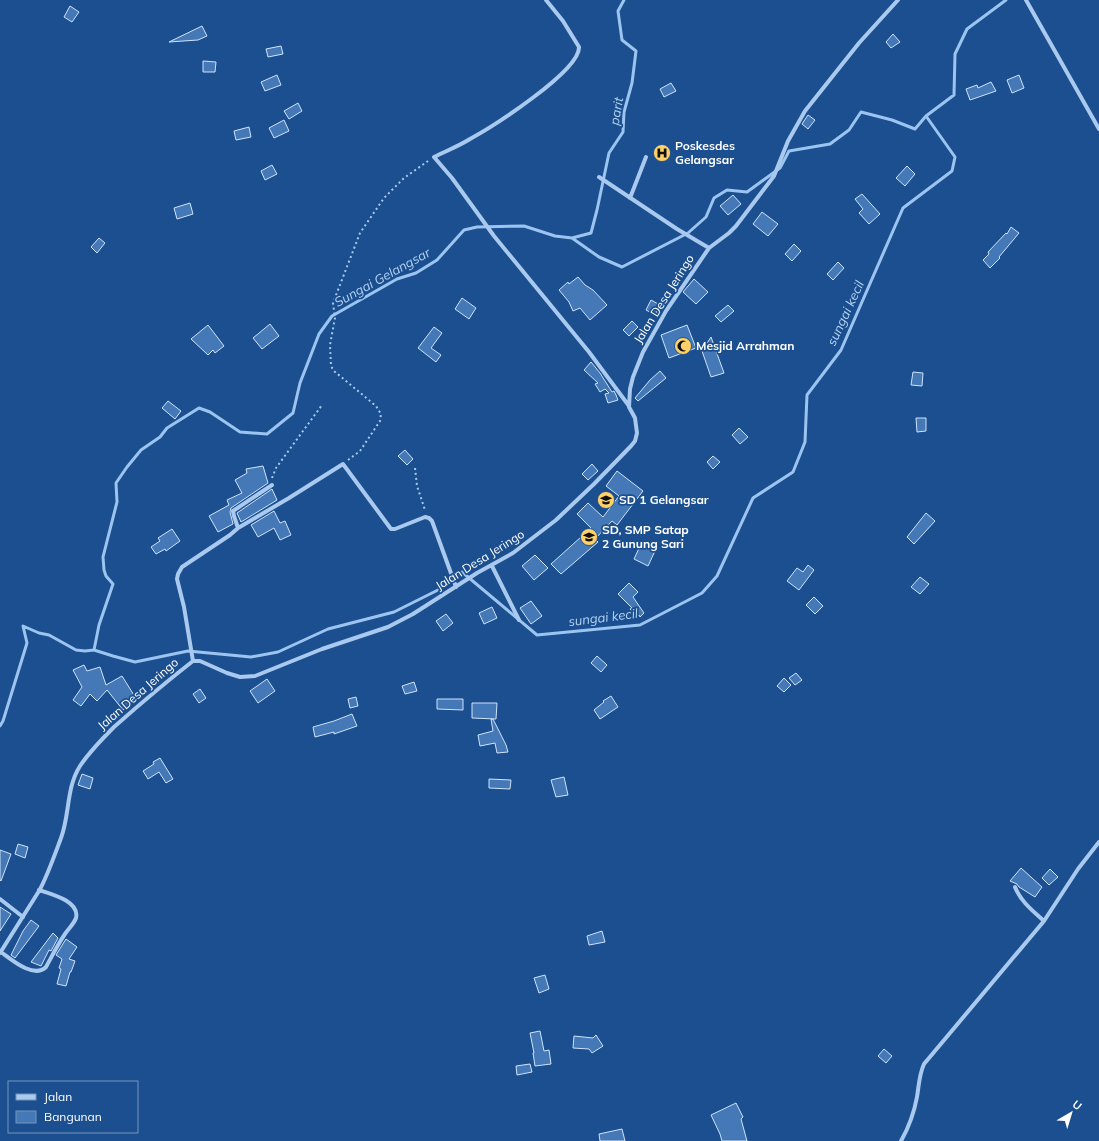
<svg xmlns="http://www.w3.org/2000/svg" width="1099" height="1141" font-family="Mulish,sans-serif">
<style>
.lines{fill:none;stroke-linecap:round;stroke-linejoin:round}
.stream{stroke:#9cc4f0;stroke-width:3}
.building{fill:#4478b7;stroke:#cfe3fa}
.path{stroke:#a9c9ee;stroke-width:2;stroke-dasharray:2 3;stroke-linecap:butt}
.minor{stroke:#a9c9ee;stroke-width:4}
.labels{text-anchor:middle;stroke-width:3.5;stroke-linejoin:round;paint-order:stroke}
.poi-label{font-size:12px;font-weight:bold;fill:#fff;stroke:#1b4f8f;text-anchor:start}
.street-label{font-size:12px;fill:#fff;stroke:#1b4f8f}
.water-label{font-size:13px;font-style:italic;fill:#b5d3f5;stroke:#1b4f8f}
</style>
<rect width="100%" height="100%" fill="#1b4f8f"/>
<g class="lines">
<path class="stream" d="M572 238 591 233 597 210 609 153 623 132 624 112 632 83 636 51 622 40 618 11 624 0
M94 650 113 656 135 662 188 651 251 657 278 652 328 629 394 612 440 589 462 572 537 635 640 625 702 593 717 576 753 498 793 472 805 442 807 395 841 350 903 208 952 171 955 157 926 116
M0 726 3 721 27 643 23 626 39 633 49 635 76 650 85 651 94 650 99 625 113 584 106 576 104 570 103 557 117 502 116 483 127 467 141 450 160 437 167 428 199 408 210 412 240 432 267 434 293 413 300 383 319 334 332 316 397 279 416 273 437 260 464 230 477 227 524 226 555 236 572 238 599 257 622 267 688 233 706 217 714 198 727 190 747 192 780 168 789 151 830 144 849 130 861 112 892 120 915 129 926 116 954 95 955 54 967 29 1006 0"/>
</g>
<path class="building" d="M70 6 79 12 72 22 64 17Z
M202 26 207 36 198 40 169 42Z
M893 34 900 42 891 48 886 42Z
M281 46 283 54 268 57 266 49Z
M203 61 216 62 215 72H203Z
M277 75 281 85 265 91 261 82Z
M1019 75 1024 88 1012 93 1007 80Z
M991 82 996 91 970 100 966 89 977 85 978 88Z
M671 83 676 91 664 97 660 89Z
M298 103 302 111 289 119 284 111Z
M808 115 815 120 808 129 802 124Z
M284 120 289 131 274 138 269 128Z
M249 127 251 137 236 140 234 131Z
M272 165 277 174 265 180 261 171Z
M907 166 915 174 905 186 896 178Z
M862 194 880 214 869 224 859 213 863 209 855 199Z
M733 195 741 204 728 215 720 206Z
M190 203 193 214 177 219 174 208Z
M762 212 778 224 768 236 753 224Z
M1011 227 1019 233 999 257 1000 258 990 268 983 260 989 254 988 252 1006 233 1007 234Z
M99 238 105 243 97 253 91 247Z
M794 244 801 251 792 261 785 254Z
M838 262 844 268 833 280 827 274Z
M578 277 585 285 593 290 607 305 590 320 580 308 573 311 569 302 559 290 568 282 569 284Z
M694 279 708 292 696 304 683 292Z
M462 298 476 308 469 319 455 309Z
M651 300 660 305 655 315 646 310Z
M728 305 734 311 721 322 715 316Z
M632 321 638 327 629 336 623 330Z
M270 324 279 336 262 349 253 338Z
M208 325 224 346 215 353 213 350 208 355 191 339Z
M687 325 696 348 669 358 661 335Z
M434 327 442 333 431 348 441 355 436 362 418 348Z
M711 337 724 373 711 377 702 351Z
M591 362 600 373 612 392 614 391 616 395 618 400 608 403 605 394 609 393 605 389 600 392 595 384 598 383 584 370Z
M660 371 666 378 638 401 635 398 650 380Z
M913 372 923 373 922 386 911 385Z
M168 401 181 411 175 419 162 408Z
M916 418H926V431L917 432Z
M739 428 748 437 740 444 732 435Z
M405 450 413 459 407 465 398 456Z
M713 456 720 462 713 469 707 462Z
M592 464 598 471 588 480 582 474Z
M263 466 268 483 231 508 230 512 233 524 218 532 209 516 229 505 227 500 242 493 235 480 247 473 246 469Z
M617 471 643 491 617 525 612 521 595 539 598 542 561 574 551 564 591 528 577 514 588 503 603 517 619 496 606 486Z
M272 489 277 500 241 522 237 513Z
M274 511 280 523 285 521 291 535 280 540 274 528 258 537 251 525Z
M926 513 935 521 914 544 907 537Z
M172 529 180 541 166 551 165 549 156 554 151 547 160 541 158 538Z
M641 544 655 551 648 566 634 559Z
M535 555 548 568 534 580 522 566Z
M808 565 814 570 799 590 787 581 797 568 803 572Z
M920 577 929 584 920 594 911 587Z
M629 583 638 592 633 597 644 613 640 617 639 615 637 617 630 609 632 608 618 594Z
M814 597 823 606 815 614 806 605Z
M531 601 542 616 531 624 520 608Z
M492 607 497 618 484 624 479 613Z
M446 614 453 623 443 631 436 621Z
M597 656 607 665 601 672 591 663Z
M84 665 87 671 100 667 106 685 122 676 137 700 123 710 107 690 97 701 90 694 81 706 73 700 82 687 73 670Z
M796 673 802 680 795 685 789 678Z
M784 678 791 685 784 692 777 686Z
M267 679 275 691 258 703 250 691Z
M414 682 417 691 405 694 402 686Z
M200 689 206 698 199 703 193 694Z
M611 696 618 707 600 719 594 710 604 702 603 701Z
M356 697 358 706 350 708 348 699Z
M437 699H463V710L437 709Z
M472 703H497L496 719 472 718Z
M352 714 357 726 334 734V732L315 737 313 727 334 721Z
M491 719H493L506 745 508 752 497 753 495 743 480 746 478 735 493 731Z
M160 758 173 779 166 783 159 772 148 779 143 771 154 764 153 762Z
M82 774 93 778 90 789 78 785Z
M564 777 568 795 556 797 551 780Z
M489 779 511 780 510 789 489 788Z
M18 844 28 847 25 858 15 854Z
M0 850 11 854 1 881 0 880Z
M1021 868 1042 887 1035 897 1019 887 1017 884 1010 881Z
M1050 869 1058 877 1049 885 1042 878Z
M0 907 11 914 0 931Z
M31 920 39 926 15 958 11 955 23 931Z
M602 931 605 942 589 945 587 936Z
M53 933 58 938 51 951 49 950 41 966 31 962Z
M66 939 77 947 69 959 75 961 71 972H70L66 986 57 984 61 969 59 968 62 959 56 955Z
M545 975 549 989 539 993 534 978Z
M540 1031 544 1051 549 1050 551 1064 535 1066 533 1053H534L530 1033Z
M596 1035 603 1046 592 1053 589 1049 573 1048 574 1036 593 1038Z
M884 1049 892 1056 886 1063 878 1056Z
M530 1064 532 1072 517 1075 516 1066Z
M736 1103 743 1117 741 1119 747 1141H722L720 1134 711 1115Z
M622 1129 625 1141H600L599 1134Z"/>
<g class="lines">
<path class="path" d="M348 460 360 451 380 421 381 414 376 406 334 371 331 366 330 345 335 318 333 303 360 233 384 198 404 178 428 161
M415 468 417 486 425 510
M272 478 276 468 322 405"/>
<path class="minor" d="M546 0 563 21 579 47C580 71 492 127 470 139 459 146 446 151 434 157L452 178 494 236 589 352 629 406
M1026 0 1099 129
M599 177 677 229 709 248
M630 198 646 157
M238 528 234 516 233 511 272 485
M492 566 519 620
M193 661 184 607 177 579 178 574 182 567 230 535 238 528 289 498 343 464 391 529H395L425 517 429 518 432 521 456 587
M1015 887C1021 902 1033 911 1044 921
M0 899 23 917
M1 952C12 960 34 979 46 967 52 956 58 944 65 934 68 929 74 924 76 918 80 901 51 894 39 890
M0 953C13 932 26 912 39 891 47 877 55 854 61 838 70 814 66 788 80 766 90 751 102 739 114 727 140 704 166 682 193 661H200L227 673 240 677 255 676 322 649 388 627 413 614 477 573 513 553 556 520 594 484 631 446 635 441 637 433 635 418 629 407 630 389 633 377 643 352 666 311 709 248 729 233 736 226 774 176 788 141 805 111 859 43 898 0
M901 1141C909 1127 914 1113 917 1097 919 1085 919 1075 924 1064L1044 921 1078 869 1099 842"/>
</g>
<defs>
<g id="hospital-disc" transform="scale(0.9)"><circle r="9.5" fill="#ffd166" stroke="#1b4f8f"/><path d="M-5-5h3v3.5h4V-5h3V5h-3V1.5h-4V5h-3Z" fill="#111"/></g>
<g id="mosque-disc" transform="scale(0.9)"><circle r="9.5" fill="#ffd166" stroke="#1b4f8f"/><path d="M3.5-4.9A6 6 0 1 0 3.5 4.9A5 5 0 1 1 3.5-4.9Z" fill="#111"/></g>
<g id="school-disc" transform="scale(0.9)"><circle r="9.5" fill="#ffd166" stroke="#1b4f8f"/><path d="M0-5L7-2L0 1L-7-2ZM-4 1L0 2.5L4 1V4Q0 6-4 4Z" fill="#111"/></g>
</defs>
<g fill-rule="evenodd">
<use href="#hospital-disc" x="662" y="153"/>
<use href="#mosque-disc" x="683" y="346"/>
<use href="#school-disc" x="606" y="500"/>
<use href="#school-disc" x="589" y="537"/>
</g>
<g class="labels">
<g class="poi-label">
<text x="675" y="150">Poskesdes<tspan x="675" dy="14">Gelangsar</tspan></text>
<text x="696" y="350">Mesjid Arrahman</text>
<text x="619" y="504">SD 1 Gelangsar</text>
<text x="602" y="534">SD, SMP Satap<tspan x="602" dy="14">2 Gunung Sari</tspan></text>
</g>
<g class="street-label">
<text transform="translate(664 299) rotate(-58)" y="4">Jalan Desa Jeringo</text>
<text transform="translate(480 560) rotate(-32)" y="4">Jalan Desa Jeringo</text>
<text transform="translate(138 694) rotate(-41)" y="4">Jalan Desa Jeringo</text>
</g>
<g class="water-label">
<text transform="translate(616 111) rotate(-80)" y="5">parit</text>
<text transform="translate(382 277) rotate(-29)" y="5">Sungai Gelangsar</text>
<text transform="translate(845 313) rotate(-65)" y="5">sungai kecil</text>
<text transform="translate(603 617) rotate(-7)" y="5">sungai kecil</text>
</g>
</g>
<rect x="8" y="1081" width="130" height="52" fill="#1b4f8f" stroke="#7695bc"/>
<rect x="16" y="1094" width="20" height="6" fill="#a9c9ee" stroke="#7695bc"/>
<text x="44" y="1101" font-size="12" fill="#ffffff">Jalan</text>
<rect x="16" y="1111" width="20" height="12" fill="#4478b7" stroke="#7695bc"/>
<text x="44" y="1121" font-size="12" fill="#ffffff">Bangunan</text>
<g transform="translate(1071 1113) rotate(38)" stroke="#1b4f8f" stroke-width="3" paint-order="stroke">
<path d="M0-3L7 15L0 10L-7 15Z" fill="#ffffff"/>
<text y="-6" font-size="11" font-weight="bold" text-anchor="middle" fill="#ffffff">U</text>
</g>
</svg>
